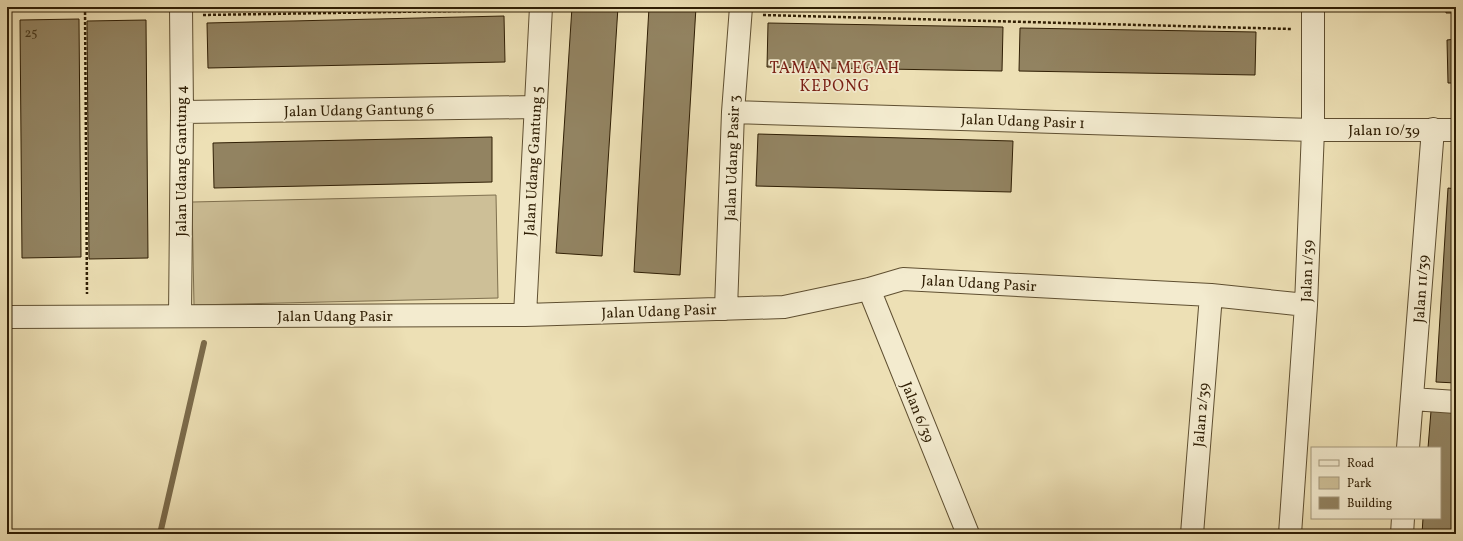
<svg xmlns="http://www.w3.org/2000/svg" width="1463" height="541" font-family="Vollkorn,serif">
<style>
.green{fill:#cdbf97;stroke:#7e6f4e}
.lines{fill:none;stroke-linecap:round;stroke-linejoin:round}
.stream{stroke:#7b6b4b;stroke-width:6}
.building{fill:#928361;stroke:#301f05}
.minor-casing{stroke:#5f4f31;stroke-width:24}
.path{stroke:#301f05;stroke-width:2.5;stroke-dasharray:3 2;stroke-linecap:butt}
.minor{stroke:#f3ebcf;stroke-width:22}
.labels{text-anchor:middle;stroke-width:3.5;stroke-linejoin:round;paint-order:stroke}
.number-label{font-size:13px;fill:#48381c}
.street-label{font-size:15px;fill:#301f05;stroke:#f3ebcf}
.neighbourhood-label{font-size:16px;letter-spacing:1px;fill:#7a1f14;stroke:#f3ebcf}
</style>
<rect width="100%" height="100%" fill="#ede0b5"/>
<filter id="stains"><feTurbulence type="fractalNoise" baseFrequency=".005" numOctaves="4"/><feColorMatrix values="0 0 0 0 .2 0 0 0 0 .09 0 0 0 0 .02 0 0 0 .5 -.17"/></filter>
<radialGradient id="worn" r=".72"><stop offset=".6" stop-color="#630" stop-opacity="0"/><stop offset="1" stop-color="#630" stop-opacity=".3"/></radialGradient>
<path class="green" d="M496 195 498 298 194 305 192 202Z"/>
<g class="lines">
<path class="stream" d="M160 534 204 343"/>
</g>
<path class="building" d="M572 7H618L602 256 556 253Z
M649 7H696L680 275 634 272Z
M1189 7H1267V8Z
M1446 7H1456V13H1446Z
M504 16 505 62 208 68 207 23Z
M79 19 81 257 22 258 20 20Z
M146 20 148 258 89 259 87 21Z
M768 23 1003 27 1002 71 767 67Z
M1020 28 1256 32 1255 75 1019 71Z
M1456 39V83H1448L1447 40Z
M758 134 1013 141 1011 192 756 186Z
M492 137V182L214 188 213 143Z
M1448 188 1456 189V383L1436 382Z
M1431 411 1456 412V534H1422L1423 518H1440V448H1428Z"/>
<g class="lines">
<g class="minor-casing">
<path id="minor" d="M182 112 536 107
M733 112 1313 130H1456
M869 289 968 534
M726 309 733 112 741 7
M525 315 541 7
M180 316 182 112 181 7
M7 317 525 315 784 307 869 289 903 279 1211 295 1306 305
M1412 399 1456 402
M1408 448 1433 129
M1192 534 1211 295
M1290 534 1306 305 1313 130V7
M1402 534 1403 518"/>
</g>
<path class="path" d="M85 7 87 294
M203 15 520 10
M763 15 1291 29"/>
<use href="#minor" class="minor"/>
</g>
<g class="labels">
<g class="number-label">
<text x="31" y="37">25</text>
</g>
<g class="street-label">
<text transform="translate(359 110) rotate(-1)" y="5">Jalan Udang Gantung 6</text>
<text transform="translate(1023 121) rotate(2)" y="5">Jalan Udang Pasir 1</text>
<text x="1384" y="135">Jalan 10/39</text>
<text transform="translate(732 158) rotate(-88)" y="5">Jalan Udang Pasir 3</text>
<text transform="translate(181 161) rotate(-90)" y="5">Jalan Udang Gantung 4</text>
<text transform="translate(533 161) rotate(-87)" y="5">Jalan Udang Gantung 5</text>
<text transform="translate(1307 271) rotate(-88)" y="5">Jalan 1/39</text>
<text transform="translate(979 283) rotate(3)" y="5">Jalan Udang Pasir</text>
<text transform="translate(1421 289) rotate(-86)" y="5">Jalan 11/39</text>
<text transform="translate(659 311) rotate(-2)" y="5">Jalan Udang Pasir</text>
<text x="335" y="321">Jalan Udang Pasir</text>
<text transform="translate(918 412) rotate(68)" y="5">Jalan 6/39</text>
<text transform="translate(1201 415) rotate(-85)" y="5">Jalan 2/39</text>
</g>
<g class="neighbourhood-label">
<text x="835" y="73">TAMAN MEGAH<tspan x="835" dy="18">KEPONG</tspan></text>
</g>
</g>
<rect width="1463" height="541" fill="none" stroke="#ede0b5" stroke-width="24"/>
<rect x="8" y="8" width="1447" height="525" fill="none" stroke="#301f05" stroke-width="2"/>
<rect x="12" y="12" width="1439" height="517" fill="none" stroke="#301f05"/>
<rect x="1311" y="447" width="130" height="72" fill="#f3ebcf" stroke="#a5997e"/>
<rect x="1319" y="460" width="20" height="6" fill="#f3ebcf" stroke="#a5997e"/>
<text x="1347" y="467" font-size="12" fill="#301f05">Road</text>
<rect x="1319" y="477" width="20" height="12" fill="#cdbf97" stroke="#a5997e"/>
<text x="1347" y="487" font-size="12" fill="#301f05">Park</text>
<rect x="1319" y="497" width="20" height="12" fill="#928361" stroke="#a5997e"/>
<text x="1347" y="507" font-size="12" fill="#301f05">Building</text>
<rect width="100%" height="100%" filter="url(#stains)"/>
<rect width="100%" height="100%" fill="url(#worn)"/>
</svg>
